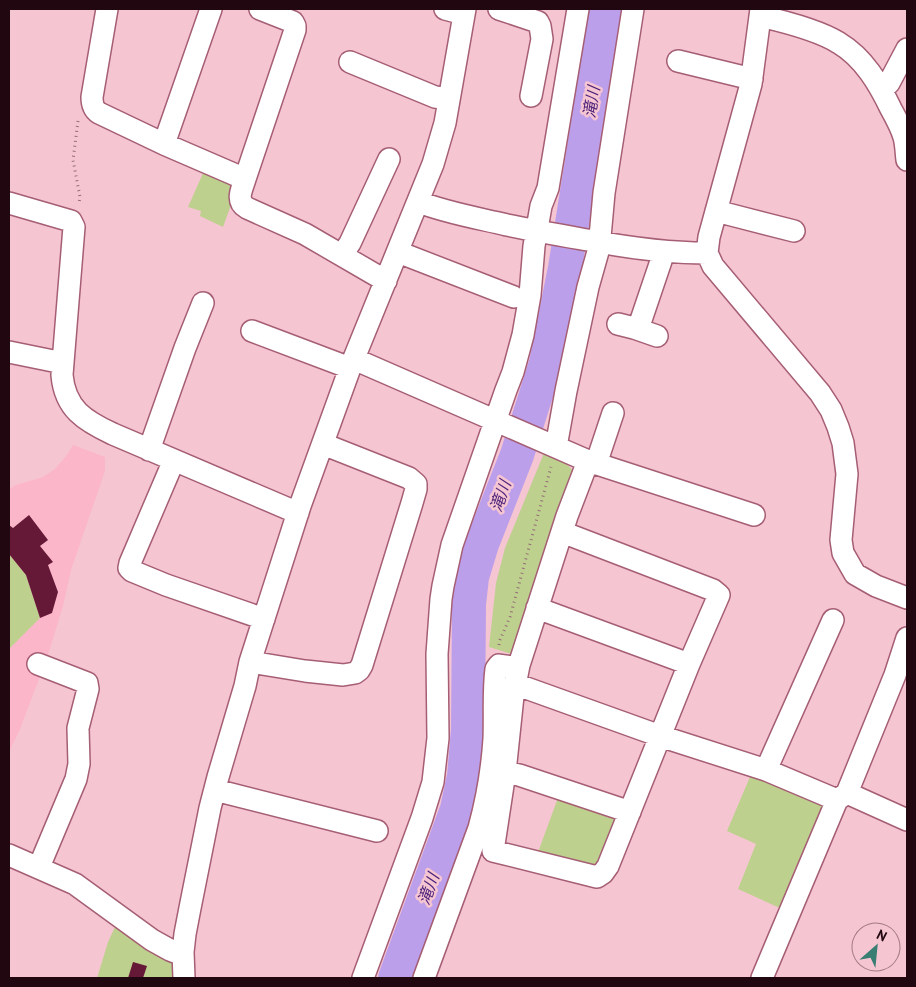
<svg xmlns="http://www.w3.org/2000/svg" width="916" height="987" font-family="'PT Sans','Noto Sans JP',sans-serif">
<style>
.built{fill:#fcb6c9}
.green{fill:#bed08e}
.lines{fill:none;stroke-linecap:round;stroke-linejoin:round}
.river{stroke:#bc9feb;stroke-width:34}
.building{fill:#651936}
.minor-casing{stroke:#a55e74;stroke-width:24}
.path{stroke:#946d79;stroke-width:3;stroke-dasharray:1 4;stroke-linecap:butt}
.minor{stroke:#fff;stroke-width:21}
.labels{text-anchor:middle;stroke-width:5;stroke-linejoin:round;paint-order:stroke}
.water-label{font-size:16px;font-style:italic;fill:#4c237a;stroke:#f6c5d2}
</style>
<rect width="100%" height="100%" fill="#f6c5d2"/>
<path class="built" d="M73 445 105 457V471L71 570 63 606 47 658 20 729 9 752V489L16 485 43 477 55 469 67 455Z"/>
<path class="green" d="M204 171 231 183 235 194 223 227 200 216 201 211 188 207Z
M544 453 564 461 575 473 512 654 489 647 496 583 505 548Z
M9 554 26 575 40 618 9 649Z
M752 772 826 801 794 871 782 909 738 889 756 844 727 831Z
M559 795 618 816 601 865 590 869 537 855Z
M115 927H122L174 963V978H97L108 942Z"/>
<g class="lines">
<path class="river" d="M395 978 457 809 464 776 468 730 469 604 472 577 482 544 517 455 546 363 565 268 606 9"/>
</g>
<path class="building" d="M29 515 48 540 40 546 53 562 48 565 58 592 52 613 40 618 26 575 9 554V525L13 528Z
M133 962 147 966 143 978H128Z"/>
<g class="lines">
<g class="minor-casing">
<path id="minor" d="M107 9 92 97C92 104 93 109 99 113L164 144 245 179
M260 9 293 22 295 26V30L245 179C242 189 235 201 247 208L305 234 386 281
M445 9 464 14
M499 9 538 22 540 26 542 39 531 96
M761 9 751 84 709 237 707 253 713 266 820 393 831 410 838 427 843 443 847 474 841 540 843 553 855 574 876 586 907 598
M760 16C782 21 820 31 839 43 864 58 879 84 891 109 896 118 901 127 904 137 906 144 906 152 907 160
M678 61 752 79
M350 62 435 97 449 99
M881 90 889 83 907 49
M164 144 211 9
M419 202C447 213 478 218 507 225 536 231 565 236 593 241 631 248 668 253 707 253
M9 203 71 221 74 227 62 375C65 409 85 421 113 434L298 513
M716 211 794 231
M398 252 514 297
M342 255 350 243 389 159
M618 324 634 328 657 336
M638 329 661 261 663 251
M252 331 350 368
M9 352 63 363
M354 359 588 461 567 516 519 665 513 696 505 772 493 851 597 877 603 873 608 866 689 664 719 595 713 590 562 532
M556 447 566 391 588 287 599 248 604 193 633 9
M149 450 185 348 203 303
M174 460 130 563 129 568 132 571 166 585 264 619
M588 461 754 515
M596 464 613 413
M537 608 689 664
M250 662 305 671 343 675 355 673 359 670 362 665 412 503 416 489V484L409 478 323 444
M38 664 87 683 88 689 78 728 79 764 76 779 39 867
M515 684 660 736 766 770 837 800
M766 770 833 620
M505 772 519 775 630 812
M215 790 377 831
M847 793 895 675 907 638
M9 855 75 884 152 940 170 950 175 952H183
M184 978 183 952 185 934 190 908 210 808 218 777 245 686 250 662 300 506 350 368 433 164 445 123 465 9
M363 978 422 818 433 782 438 738 437 654 441 599 443 586 452 545 506 390 513 372 523 335 530 295 534 246 541 206 548 188 578 9
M424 978 479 828C487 799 492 769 494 739 495 716 493 692 496 669L499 665 518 668
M762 978 837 800 847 793 907 820"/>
</g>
<path class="path" d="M78 121 73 160 80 197 79 203
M499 645 500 640 510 617 551 467"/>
<use href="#minor" class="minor"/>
</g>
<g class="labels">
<g class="water-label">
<text transform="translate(591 102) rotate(-81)" y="6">滝川</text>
<text transform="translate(500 496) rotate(-71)" y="6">滝川</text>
<text transform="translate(428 889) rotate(-70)" y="6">滝川</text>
</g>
</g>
<rect width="916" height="987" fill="none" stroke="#210710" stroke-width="20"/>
<g transform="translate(876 947) rotate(27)"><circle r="24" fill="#f6c5d2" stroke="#a17984"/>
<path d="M0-4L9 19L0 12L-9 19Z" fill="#397e73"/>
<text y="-8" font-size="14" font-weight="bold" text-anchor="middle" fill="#210710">N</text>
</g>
</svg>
